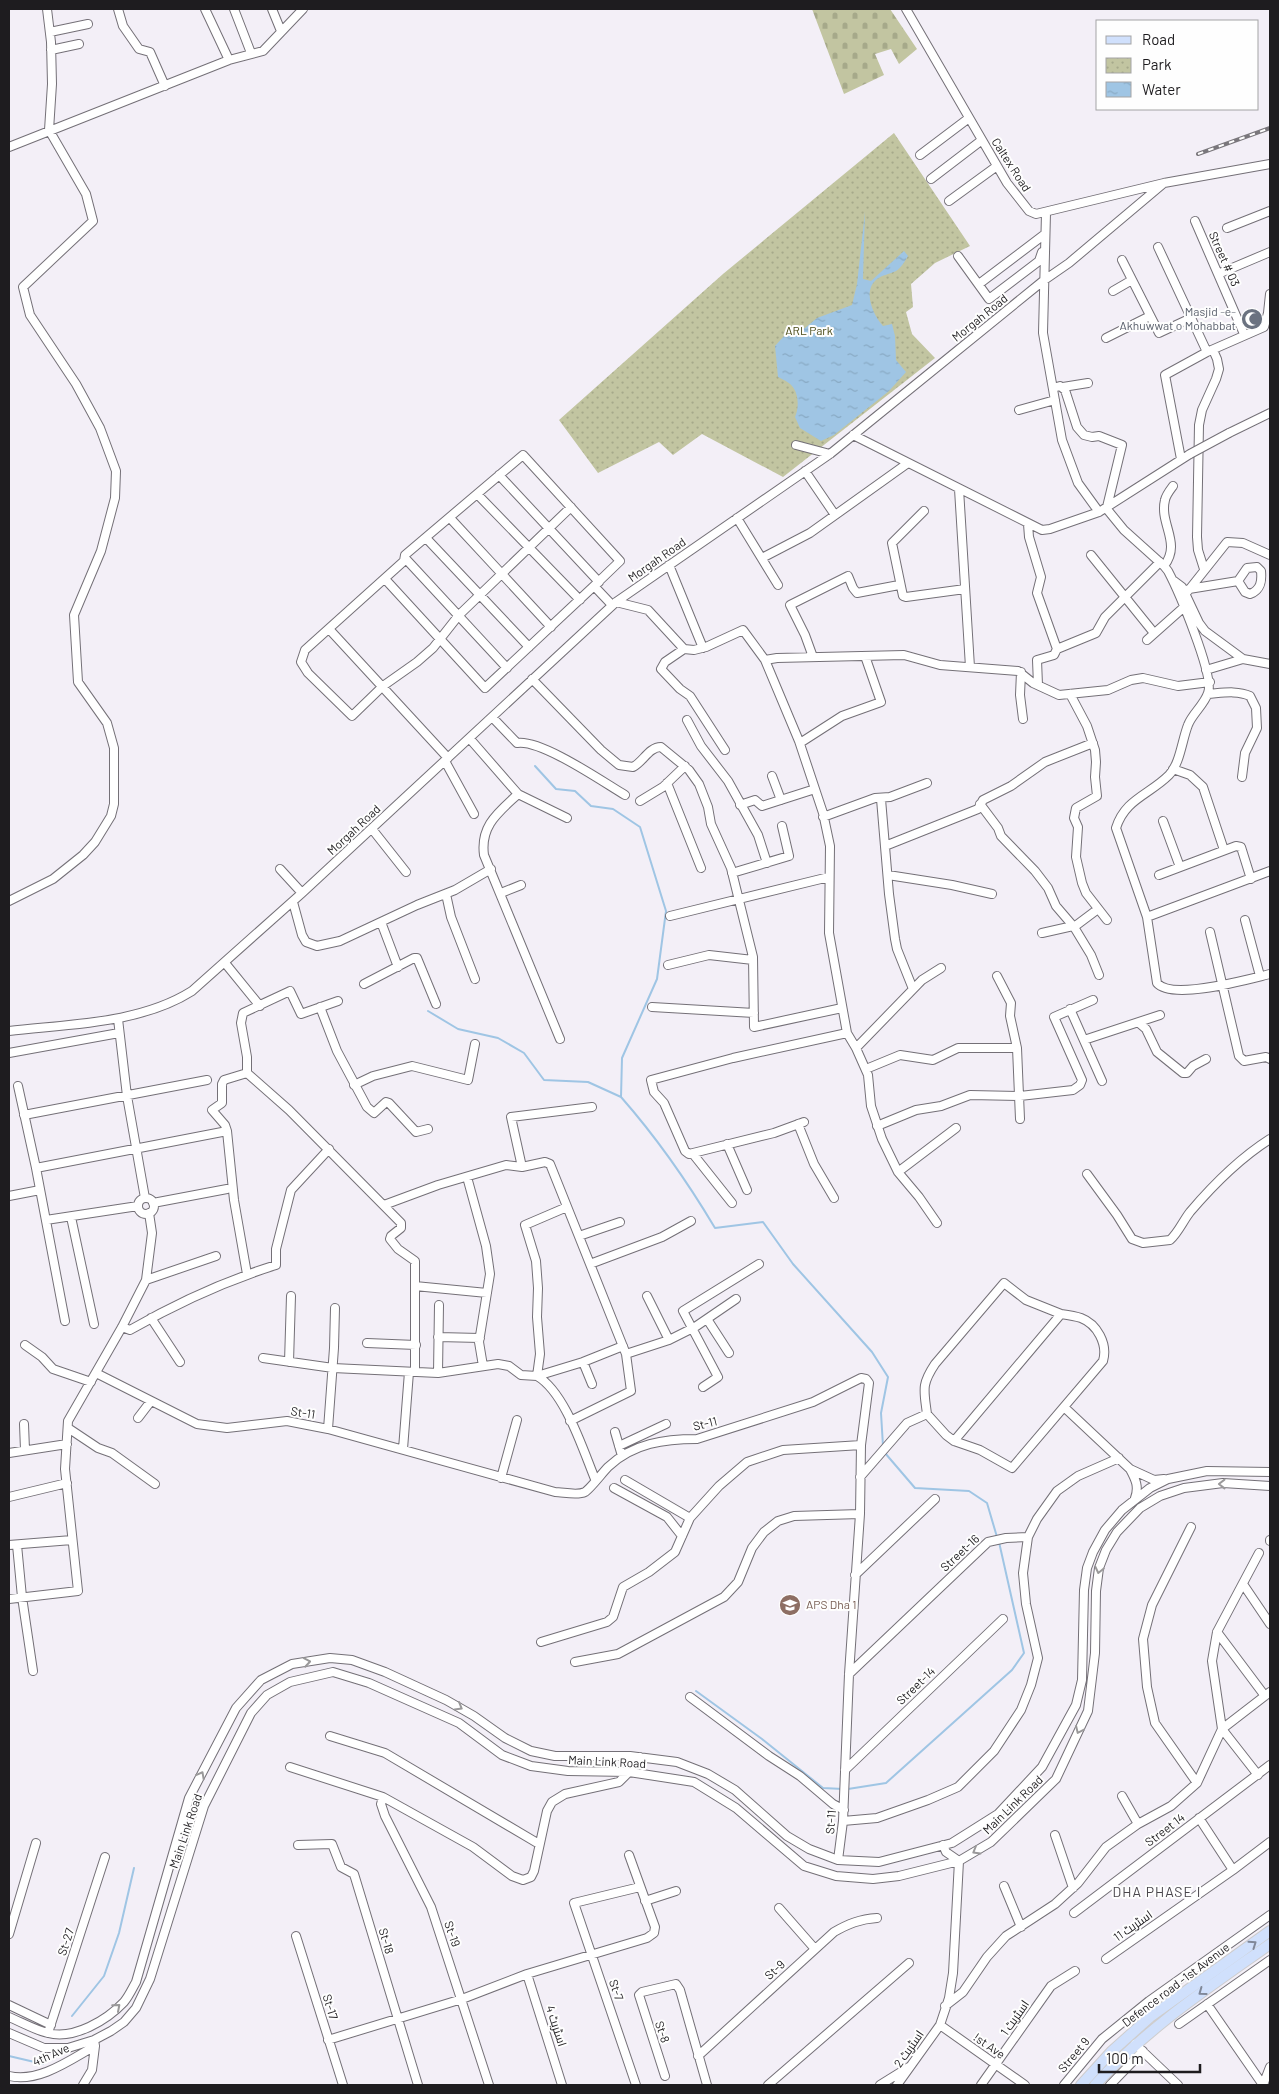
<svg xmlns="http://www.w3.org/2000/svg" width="1279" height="2094" font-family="Barlow,Cairo,sans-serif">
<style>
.cemetery{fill:url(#cemetery-stones)}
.park{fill:url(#park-dots)}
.water{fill:url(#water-ripples)}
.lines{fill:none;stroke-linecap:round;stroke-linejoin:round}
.stream{stroke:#9fc5e4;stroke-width:2}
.minor-casing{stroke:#747077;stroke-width:10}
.major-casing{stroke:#cecdce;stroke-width:12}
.minor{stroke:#fff;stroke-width:8}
.major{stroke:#d0e0fc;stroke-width:10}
.rail-casing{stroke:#7a777c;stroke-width:4}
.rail{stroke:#fefefe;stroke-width:2;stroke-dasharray:5.5;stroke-linecap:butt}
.minor-bridge-casing{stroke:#747077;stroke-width:10;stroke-linecap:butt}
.minor-bridge{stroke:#fff;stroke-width:8}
.oneway{stroke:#9a999a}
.oneway2{stroke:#808899}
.labels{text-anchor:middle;stroke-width:4;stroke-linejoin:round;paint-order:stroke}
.street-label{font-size:12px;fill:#1e1c1f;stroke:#fefefe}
.worship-label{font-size:12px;fill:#5b616d;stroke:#fefefe;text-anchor:end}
.park-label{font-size:12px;fill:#484915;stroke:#fefefe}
.education-label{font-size:12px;fill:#785e54;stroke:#fefefe;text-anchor:start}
.neighbourhood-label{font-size:14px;letter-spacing:1px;fill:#49464c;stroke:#fefefe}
</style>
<defs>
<pattern id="cemetery-stones" width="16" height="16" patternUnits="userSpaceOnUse" patternTransform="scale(1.25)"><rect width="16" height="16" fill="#c2c5a1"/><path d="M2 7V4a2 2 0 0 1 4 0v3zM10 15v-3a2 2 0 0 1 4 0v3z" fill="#a6a98a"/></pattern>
<pattern id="park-dots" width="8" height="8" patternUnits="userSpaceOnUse" patternTransform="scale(1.25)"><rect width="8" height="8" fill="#c2c5a1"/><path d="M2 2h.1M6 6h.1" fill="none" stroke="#a6a98a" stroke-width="1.8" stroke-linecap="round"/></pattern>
<pattern id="water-ripples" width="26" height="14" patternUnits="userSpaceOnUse" patternTransform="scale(1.25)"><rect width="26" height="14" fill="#9fc5e4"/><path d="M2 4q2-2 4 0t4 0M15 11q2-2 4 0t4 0" fill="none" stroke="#88a9c3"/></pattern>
</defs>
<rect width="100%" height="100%" fill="#f3eff7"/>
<path class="cemetery" d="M812 9H890L917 49 899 64 891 49 875 54 884 75 844 94Z"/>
<path class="park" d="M894 133 970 246 935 263 911 284 913 307 906 312 912 334 935 358 783 477 702 434 673 455 659 442 598 473 559 420 723 274Z"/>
<path class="water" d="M865 212 863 279 871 281 904 251 908 256C905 261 901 268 896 271 890 274 882 275 877 279 862 291 873 315 883 326L892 324 895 336 896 360 906 372 889 391 834 435 821 441 800 428 795 417C799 408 799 394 792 386 789 382 782 379 778 377L775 346 785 335 805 328 817 318 852 305 857 284Z"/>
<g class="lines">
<path class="stream" d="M535 766 556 789 575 791 591 806 613 809 640 827 666 911 657 979 622 1058 621 1097C657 1138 687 1181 715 1228L763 1222 793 1264 872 1352 888 1377 881 1413 883 1446
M428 1011 458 1029 498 1038 524 1053 544 1080 588 1082 621 1097
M885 1453 915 1488 969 1491 987 1503 997 1537
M696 1691 762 1739 823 1788 843 1789
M848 1789 886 1783 1012 1670 1024 1653 999 1542
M72 2016 104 1976 119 1933 134 1868
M9 2056 43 2064"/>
<g class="minor-casing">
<path id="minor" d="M118 9 123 26 139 49 150 52 165 86
M205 9 229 60
M234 9 251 53
M272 9 281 31
M906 9 1007 183 1029 211 1036 214 1164 183 1270 164
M50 32 88 24
M51 50 79 44
M9 147 229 60 263 51 303 9
M920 155 969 118
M931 179 982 140
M949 201 997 166
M1046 213 1043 333 1062 440 1078 483 1099 512
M1195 221 1244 334
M1227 228 1270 211
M1158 247 1207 352
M958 256 989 299 1039 261 1042 252
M1122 260 1159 333 1191 318
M1218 274 1270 252
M979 284 1045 234
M1113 291 1132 280
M1106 338 1150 316
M1063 387 1088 383
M1053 388 1060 386 1065 390 1077 427 1084 435 1092 437 1099 436 1122 445 1107 507
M1019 410 1055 400
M1229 433 1270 413
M853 435 1042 530 1050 529 1099 512 1190 454
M796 445 830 454
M1181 459 1165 375 1207 352 1264 327 1268 313 1270 294
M805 471 835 515
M499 475 599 582
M959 489 970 667
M478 495 580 600
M571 507 459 615 433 648 417 662 383 686 352 716 308 673 301 662 305 650 404 561 405 555 523 455 620 561 594 586 612 605
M1106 508 1124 530 1164 566 1168 571C1178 590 1215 676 1208 693 1204 705 1192 714 1188 725 1182 740 1180 764 1169 775 1149 795 1125 799 1116 828L1147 917 1157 983C1172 1001 1249 979 1270 974
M924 511 892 543 903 596 906 597 965 589
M450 518 551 627
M737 518 778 585
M1028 524 1029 537 1041 577 1037 593 1057 649
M426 538 529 647
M1091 555 1154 633
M405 558 507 668
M762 558 810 533 908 463
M669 565 703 648
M1164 566C1182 543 1159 524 1165 500 1166 495 1170 490 1173 486
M1204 569 1198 550 1197 537 1199 425 1202 410 1216 379 1219 369 1217 359 1213 350
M385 579 485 688 594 586
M1174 581 1182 587 1199 623 1205 631 1243 659 1270 664
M1189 589 1238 581 1245 592 1250 594C1261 590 1262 581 1261 571L1257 567 1247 568 1238 581
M1188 591 1227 542 1243 543 1270 555
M616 602 648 610 684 649 694 650 706 647 743 630 765 660 799 741 823 813 830 846 829 933 847 1033 856 1048 868 1075 871 1106 882 1139 898 1172 919 1197 937 1223
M329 629 448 758
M1147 640 1183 608
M684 649 665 662 661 669 680 689 690 696 725 750
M813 657 805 635 790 605 848 576 853 588 857 593 899 585
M765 660 777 658 904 655 940 665 1018 671 1033 683 1059 695 1108 690 1131 680 1143 678 1178 686 1210 682
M1206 670 1243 659
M1021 672 1020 695 1023 719
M532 679 601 750 619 765 633 767C643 762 649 747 661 747L689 770 699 784 708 807 711 824 731 868 753 957 754 1027 842 1008
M1038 685 1037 660 1054 655 1057 649 1096 633 1105 617 1160 562
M1070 694 1087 726 1095 750 1096 762 1095 777 1097 796 1076 808 1074 818 1078 827 1076 857 1082 883 1086 893 1107 920
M1208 694C1222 693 1237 690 1250 696L1256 708 1257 728 1245 753 1242 777
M492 717 517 743C541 739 603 782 625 795
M687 720 701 746 728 781 758 835 767 863
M470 739 518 794 567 818
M800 743 842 716 881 702 865 656
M445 761 474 814
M1173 769 1190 775 1203 787 1224 850
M772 776 781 800
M667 783 701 868
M518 794C499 812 480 825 484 855L560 1039
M881 799 889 894 895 939 897 949 913 989
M640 801 663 787 685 766
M980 804 998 828 1001 836 1035 871 1048 888 1056 906 1074 927 1091 955 1099 975
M740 805 755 800 762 806 815 789
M823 817 875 798 890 797 927 783
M1163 821 1180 867
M372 829 406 872
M885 846 978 809 983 800 1011 786 1045 762 1093 743
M280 869 302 893
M732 873 789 856 782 826
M888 875 952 885 992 894
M1159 875 1236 846 1241 847 1251 879
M501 893 521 885
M446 894 451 917 475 979
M9 901 53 879 83 855 95 842 111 816 114 804V748L107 723 78 682 74 615 101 551 115 498 116 471 100 428 76 384 30 315 23 287 93 221 86 194 49 130 52 84 51 42 47 9
M293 902 302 935 306 942 317 946 340 941 417 905 455 890 491 869
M670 916 829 877
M1147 917 1270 871
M1245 920 1260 976
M381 922 398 967
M1074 927 1098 909
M1210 932 1239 1056 1244 1061 1266 1057 1270 1059
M1042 933 1073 926
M225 963 260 1006
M668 965 709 955 753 960
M997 976 1011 1003 1010 1016 1017 1048 1020 1119
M364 984 414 958H417L436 1004
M338 1001 301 1014 290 991 243 1013 241 1023 247 1057V1073L289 1110 401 1223V1228L391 1236 390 1239 398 1249 415 1261V1372
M320 1007 337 1051 367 1107 374 1113 386 1102 389 1103 416 1132 428 1129
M652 1007 754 1013
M1070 1009 1102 1081
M118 1019 127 1096 145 1198
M1139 1023 1146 1029 1157 1052 1183 1073H1187L1193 1066 1206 1059
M9 1031C69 1024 140 1024 192 991L302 893 616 602 830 454 1043 281 1069 263 1164 183
M1084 1040 1160 1015
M856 1048 922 980 941 968
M9 1053 119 1033
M866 1069 900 1055 933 1060 958 1048H1017
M247 1073 224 1080 222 1084V1103L212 1110 225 1125 227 1131 234 1200 247 1274
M354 1085 373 1076 412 1066 468 1080 475 1044
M18 1086 36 1168 222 1132
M24 1115 207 1080
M804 1122 774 1133 689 1154 685 1151 664 1103 654 1092 651 1080 733 1058 847 1033
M798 1124 814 1164 834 1198
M877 1126 916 1110 941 1106 970 1095 1020 1096 1073 1090 1080 1085 1082 1080 1054 1017 1093 1000
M727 1144 747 1190
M693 1154 732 1203
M522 1167 511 1117 592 1107
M36 1168 65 1321
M898 1172 956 1128
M1087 1174 1117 1215 1132 1239 1143 1243 1170 1240C1178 1233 1183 1221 1190 1212 1213 1185 1240 1158 1270 1139
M467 1177 486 1246 490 1274 479 1342 483 1366
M9 1196 40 1190
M138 1206a8 8 0 1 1 16 0a8 8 0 1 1-16 0Z
M153 1203 227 1189
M384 1205 438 1185 506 1165 522 1167 545 1162 550 1164 626 1354 631 1391 570 1421
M567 1207 525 1225 536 1261 538 1288 537 1317 540 1354 537 1376C565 1392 583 1450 595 1479
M71 1217 94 1324
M46 1220 138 1206
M579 1236 620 1222
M590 1264 662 1237 691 1221
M146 1280 216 1256
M415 1286 487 1293
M647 1296 669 1340
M151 1318 180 1362
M707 1319 729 1353
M122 1327 130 1330C177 1303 225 1281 276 1265V1249L291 1190 329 1149
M438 1337 480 1338
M367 1343 416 1345
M25 1345 42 1357 53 1369 91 1382
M626 1354 669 1340 695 1327 736 1299
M263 1358 333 1368 438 1373 498 1364 509 1366 521 1375 537 1376 583 1362 623 1346
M289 1362 291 1296
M583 1362 592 1384
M96 1373 197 1424 227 1428 287 1421 328 1429 555 1492C563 1492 577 1496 585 1492 590 1489 603 1472 608 1467 633 1443 665 1439 697 1439L813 1402 861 1378 866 1379 869 1383 861 1445 860 1514 849 1674 843 1821 838 1860
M438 1373 439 1305
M703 1387 718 1377 683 1311 759 1264
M1064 1407 1130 1469C1136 1480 1139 1487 1135 1498
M927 1414C924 1390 921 1385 935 1364L1004 1283 1026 1300 1061 1314
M138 1418 151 1401
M24 1424 25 1450
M68 1428 98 1448 112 1453 155 1484
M328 1429 334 1348 335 1308
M615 1432 622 1456
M619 1446 666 1424
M403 1449 409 1372
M9 1453 67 1444
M1130 1469 1154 1480 1164 1479
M860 1477 907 1423 927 1414 946 1435 954 1441 980 1450 1012 1468 1103 1361C1108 1344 1097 1324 1081 1318 1075 1316 1068 1315 1061 1314L954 1441
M501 1478 517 1420
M625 1480 690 1518
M614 1488 667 1517 682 1536
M9 1497 67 1483
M1191 1527 1152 1605 1143 1639 1147 1687 1155 1723 1197 1783
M1270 1540V1541
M9 1545 72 1540
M17 1545 22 1597 33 1671
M855 1575 935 1499
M1243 1584 1270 1624
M9 1599 78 1591 65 1469 68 1421 122 1327 146 1280 152 1233 149 1213
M1217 1632 1265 1696
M541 1642 607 1622 613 1617 623 1587 649 1572 675 1552 690 1518 719 1486 747 1462 783 1450 861 1445
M575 1662 618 1654 724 1597 738 1582 752 1548 764 1532 778 1521 794 1516 860 1514
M849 1674 988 1542 1006 1538 1028 1537
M690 1697 769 1756 800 1776 833 1804 844 1810
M330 1736 385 1753 539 1844
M290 1767 383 1797 473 1847 512 1876 523 1880 531 1877 534 1871 547 1811 552 1802 565 1794 619 1782 629 1772 640 1757
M845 1770 1003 1619
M1258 1775 1222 1729 1270 1692
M1122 1796 1138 1824
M383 1797 381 1804 385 1816 431 1907 489 2085
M1199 1818 1233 1870
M843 1821 877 1818 928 1800 958 1787 994 1751 1021 1710 1031 1685 1038 1658 1026 1604 1023 1573 1028 1537 1037 1519 1057 1491 1078 1476 1119 1458
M1055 1835 1073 1888
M298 1845 332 1844 341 1867 354 1874 418 2085
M1004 1886 1021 1927
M645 1901 676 1891
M779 1908 815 1949
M1074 1913 1270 1765
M9 1934 36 1843
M296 1936 343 2085
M1106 1959 1233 1870 1270 1842
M527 1974 562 2085
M1207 2004 1263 2085
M9 2005 51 2025
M945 2006 963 1992 987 1957 1006 1936 1055 1904 1078 1883 1106 1847 1138 1824 1171 1806 1197 1783 1222 1729 1212 1661 1217 1632 1259 1553
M9 2017C21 2022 35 2030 48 2033 74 2040 107 2020 124 2002 129 1996 132 1989 136 1982L189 1798 236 1708 261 1680 292 1664 330 1658 352 1660 385 1672 446 1700 474 1716 505 1738 531 1751 555 1756H630L677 1762 708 1774 735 1790 787 1836 809 1849 838 1860 879 1862 952 1843 998 1814 1042 1767 1076 1705 1082 1680 1084 1590 1087 1568 1093 1552 1105 1530 1122 1510 1150 1488 1168 1479 1207 1471 1270 1472
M1179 2024 1270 1960
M940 2025 1025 2085
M9 2033 44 2048H68L94 2040 111 2031 124 2022 136 2008 150 1979 204 1806 251 1713 267 1695 290 1682 333 1672 369 1683 459 1723 502 1755 531 1766 568 1771 629 1772 694 1782 736 1808 804 1866 836 1876 873 1879 899 1876 959 1861 991 1842 1056 1779 1088 1711 1095 1653 1096 1591 1099 1568 1106 1550 1117 1532 1140 1508 1160 1496 1184 1488 1223 1483 1270 1486
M48 2033 105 1857
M328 2040 462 1999 527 1974 647 1938 654 1933 655 1927 629 1855
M1135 2044 1178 2085
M698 2056 834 1932C848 1924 860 1919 877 1918
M9 2076C39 2083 70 2060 95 2046L94 2040
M665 2076 639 1995 642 1992 676 1984 680 1990 707 2085
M83 2085 92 2070 95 2046
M636 2085 574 1903 640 1887
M768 2085 909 1963
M880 2085 909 2067
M897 2085 940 2025 949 1998 953 1973 959 1861 946 1852 943 1845
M981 2085 1051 1986 1075 1971
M1064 2085 1102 2039 1149 2001 1270 1915
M1110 2085 1143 2051
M1263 2085 1270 2067"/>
</g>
<g class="major-casing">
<path id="major" d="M1081 2085 1111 2052 1150 2017 1270 1931
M1095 2085C1147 2028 1208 1988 1270 1944"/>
</g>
<use href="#minor" class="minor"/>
<use href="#major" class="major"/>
<g class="rail-casing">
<path id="rail" d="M1198 154 1270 128"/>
</g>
<use href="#rail" class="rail"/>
<g class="minor-bridge-casing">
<path id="minor-bridge" d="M1190 454 1229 433"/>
</g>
<use href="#minor-bridge" class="minor-bridge"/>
</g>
<defs><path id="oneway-chevron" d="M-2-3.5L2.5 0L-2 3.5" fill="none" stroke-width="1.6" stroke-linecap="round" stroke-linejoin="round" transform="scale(1.25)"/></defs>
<g class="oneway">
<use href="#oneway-chevron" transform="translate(1222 1484) rotate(-180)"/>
<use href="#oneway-chevron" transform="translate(1099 1570) rotate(103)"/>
<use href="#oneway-chevron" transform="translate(307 1662) rotate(-10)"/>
<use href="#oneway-chevron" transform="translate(459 1707) rotate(30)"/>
<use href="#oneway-chevron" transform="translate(1079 1730) rotate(115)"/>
<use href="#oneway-chevron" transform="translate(201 1775) rotate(-62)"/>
<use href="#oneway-chevron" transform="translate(976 1851) rotate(150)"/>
<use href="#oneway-chevron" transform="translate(117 2007) rotate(-41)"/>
</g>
<g class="oneway2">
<use href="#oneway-chevron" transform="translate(1253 1944) rotate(-35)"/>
<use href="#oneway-chevron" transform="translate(1202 1992) rotate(144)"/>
</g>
<defs>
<g id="mosque-disc" transform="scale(1.125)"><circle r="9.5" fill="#6b7280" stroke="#fefefe"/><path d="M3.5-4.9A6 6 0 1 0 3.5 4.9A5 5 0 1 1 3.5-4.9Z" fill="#fff"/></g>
<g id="school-disc" transform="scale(1.125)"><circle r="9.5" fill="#8d6e63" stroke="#fefefe"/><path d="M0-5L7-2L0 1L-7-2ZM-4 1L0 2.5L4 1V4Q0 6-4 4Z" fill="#fff"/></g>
</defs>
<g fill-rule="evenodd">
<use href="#mosque-disc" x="1252" y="319"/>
<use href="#school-disc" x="790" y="1605"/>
</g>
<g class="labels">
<g class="street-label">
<text transform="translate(1011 165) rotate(57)" y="4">Caltex Road</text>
<text transform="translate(1224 259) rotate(66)" y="4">Street # 03</text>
<text transform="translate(980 318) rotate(-39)" y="4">Morgah Road</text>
<text transform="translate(657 560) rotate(-35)" y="4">Morgah Road</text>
<text transform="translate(354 830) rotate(-43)" y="4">Morgah Road</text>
<text transform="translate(303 1413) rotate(9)" y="4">St-11</text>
<text transform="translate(705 1424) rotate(-14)" y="4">St-11</text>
<text transform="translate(960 1553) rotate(-43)" y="4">Street-16</text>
<text transform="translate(916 1686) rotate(-44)" y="4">Street-14</text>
<text transform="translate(607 1762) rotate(3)" y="4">Main Link Road</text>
<text transform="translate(1013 1805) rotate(-44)" y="4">Main Link Road</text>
<text transform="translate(831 1822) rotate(-85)" y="4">St-11</text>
<text transform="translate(1165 1830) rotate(-37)" y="4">Street 14</text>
<text transform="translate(186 1831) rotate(-71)" y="4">Main Link Road</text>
<text transform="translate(1133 1926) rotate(-35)" y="4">اسٹریٹ 11</text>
<text transform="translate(452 1934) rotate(71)" y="4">St-19</text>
<text transform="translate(386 1941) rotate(74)" y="4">St-18</text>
<text transform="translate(66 1942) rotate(-72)" y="4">St-27</text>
<text transform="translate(775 1970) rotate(-43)" y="4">St-9</text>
<text transform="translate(1176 1985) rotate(-37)" y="4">Defence road -1st Avenue</text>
<text transform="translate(616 1990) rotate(71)" y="4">St-7</text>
<text transform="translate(330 2007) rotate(73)" y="4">St-17</text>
<text transform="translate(1015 2018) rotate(-55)" y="4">اسٹریٹ 1</text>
<text transform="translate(556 2026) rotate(72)" y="4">اسٹریٹ 4</text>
<text transform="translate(662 2032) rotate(72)" y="4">St-8</text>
<text transform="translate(989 2046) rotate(35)" y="4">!st Ave</text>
<text transform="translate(909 2049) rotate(-55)" y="4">اسٹریٹ 2</text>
<text transform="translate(51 2055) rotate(-24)" y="4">4th Ave</text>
<text transform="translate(1074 2055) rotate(-50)" y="4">Street 9</text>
</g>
<g class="worship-label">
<text x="1236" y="316">Masjid -e-<tspan x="1236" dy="14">Akhuwwat o Mohabbat</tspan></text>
</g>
<g class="park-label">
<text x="809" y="335">ARL Park</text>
</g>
<g class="education-label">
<text x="806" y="1609">APS Dha 1</text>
</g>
<g class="neighbourhood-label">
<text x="1157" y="1897">DHA PHASE I</text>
</g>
</g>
<rect width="1279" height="2094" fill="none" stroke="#1e1c1f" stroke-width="20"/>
<rect x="1096" y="20" width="162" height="90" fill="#fefefe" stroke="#a4a4a5"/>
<rect x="1106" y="36" width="25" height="8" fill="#d0e0fc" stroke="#a4a4a5"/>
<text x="1142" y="45" font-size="15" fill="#1e1c1f">Road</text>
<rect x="1106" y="58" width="25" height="15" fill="url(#park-dots)" stroke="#a4a4a5"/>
<text x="1142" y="70" font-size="15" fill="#1e1c1f">Park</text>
<rect x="1106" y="82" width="25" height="15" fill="url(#water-ripples)" stroke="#a4a4a5"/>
<text x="1142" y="95" font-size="15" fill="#1e1c1f">Water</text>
<path d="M1099 2064v8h101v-8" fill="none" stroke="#1e1c1f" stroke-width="2.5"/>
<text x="1106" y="2064" font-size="15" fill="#1e1c1f" stroke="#fefefe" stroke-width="4" paint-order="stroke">100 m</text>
</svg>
